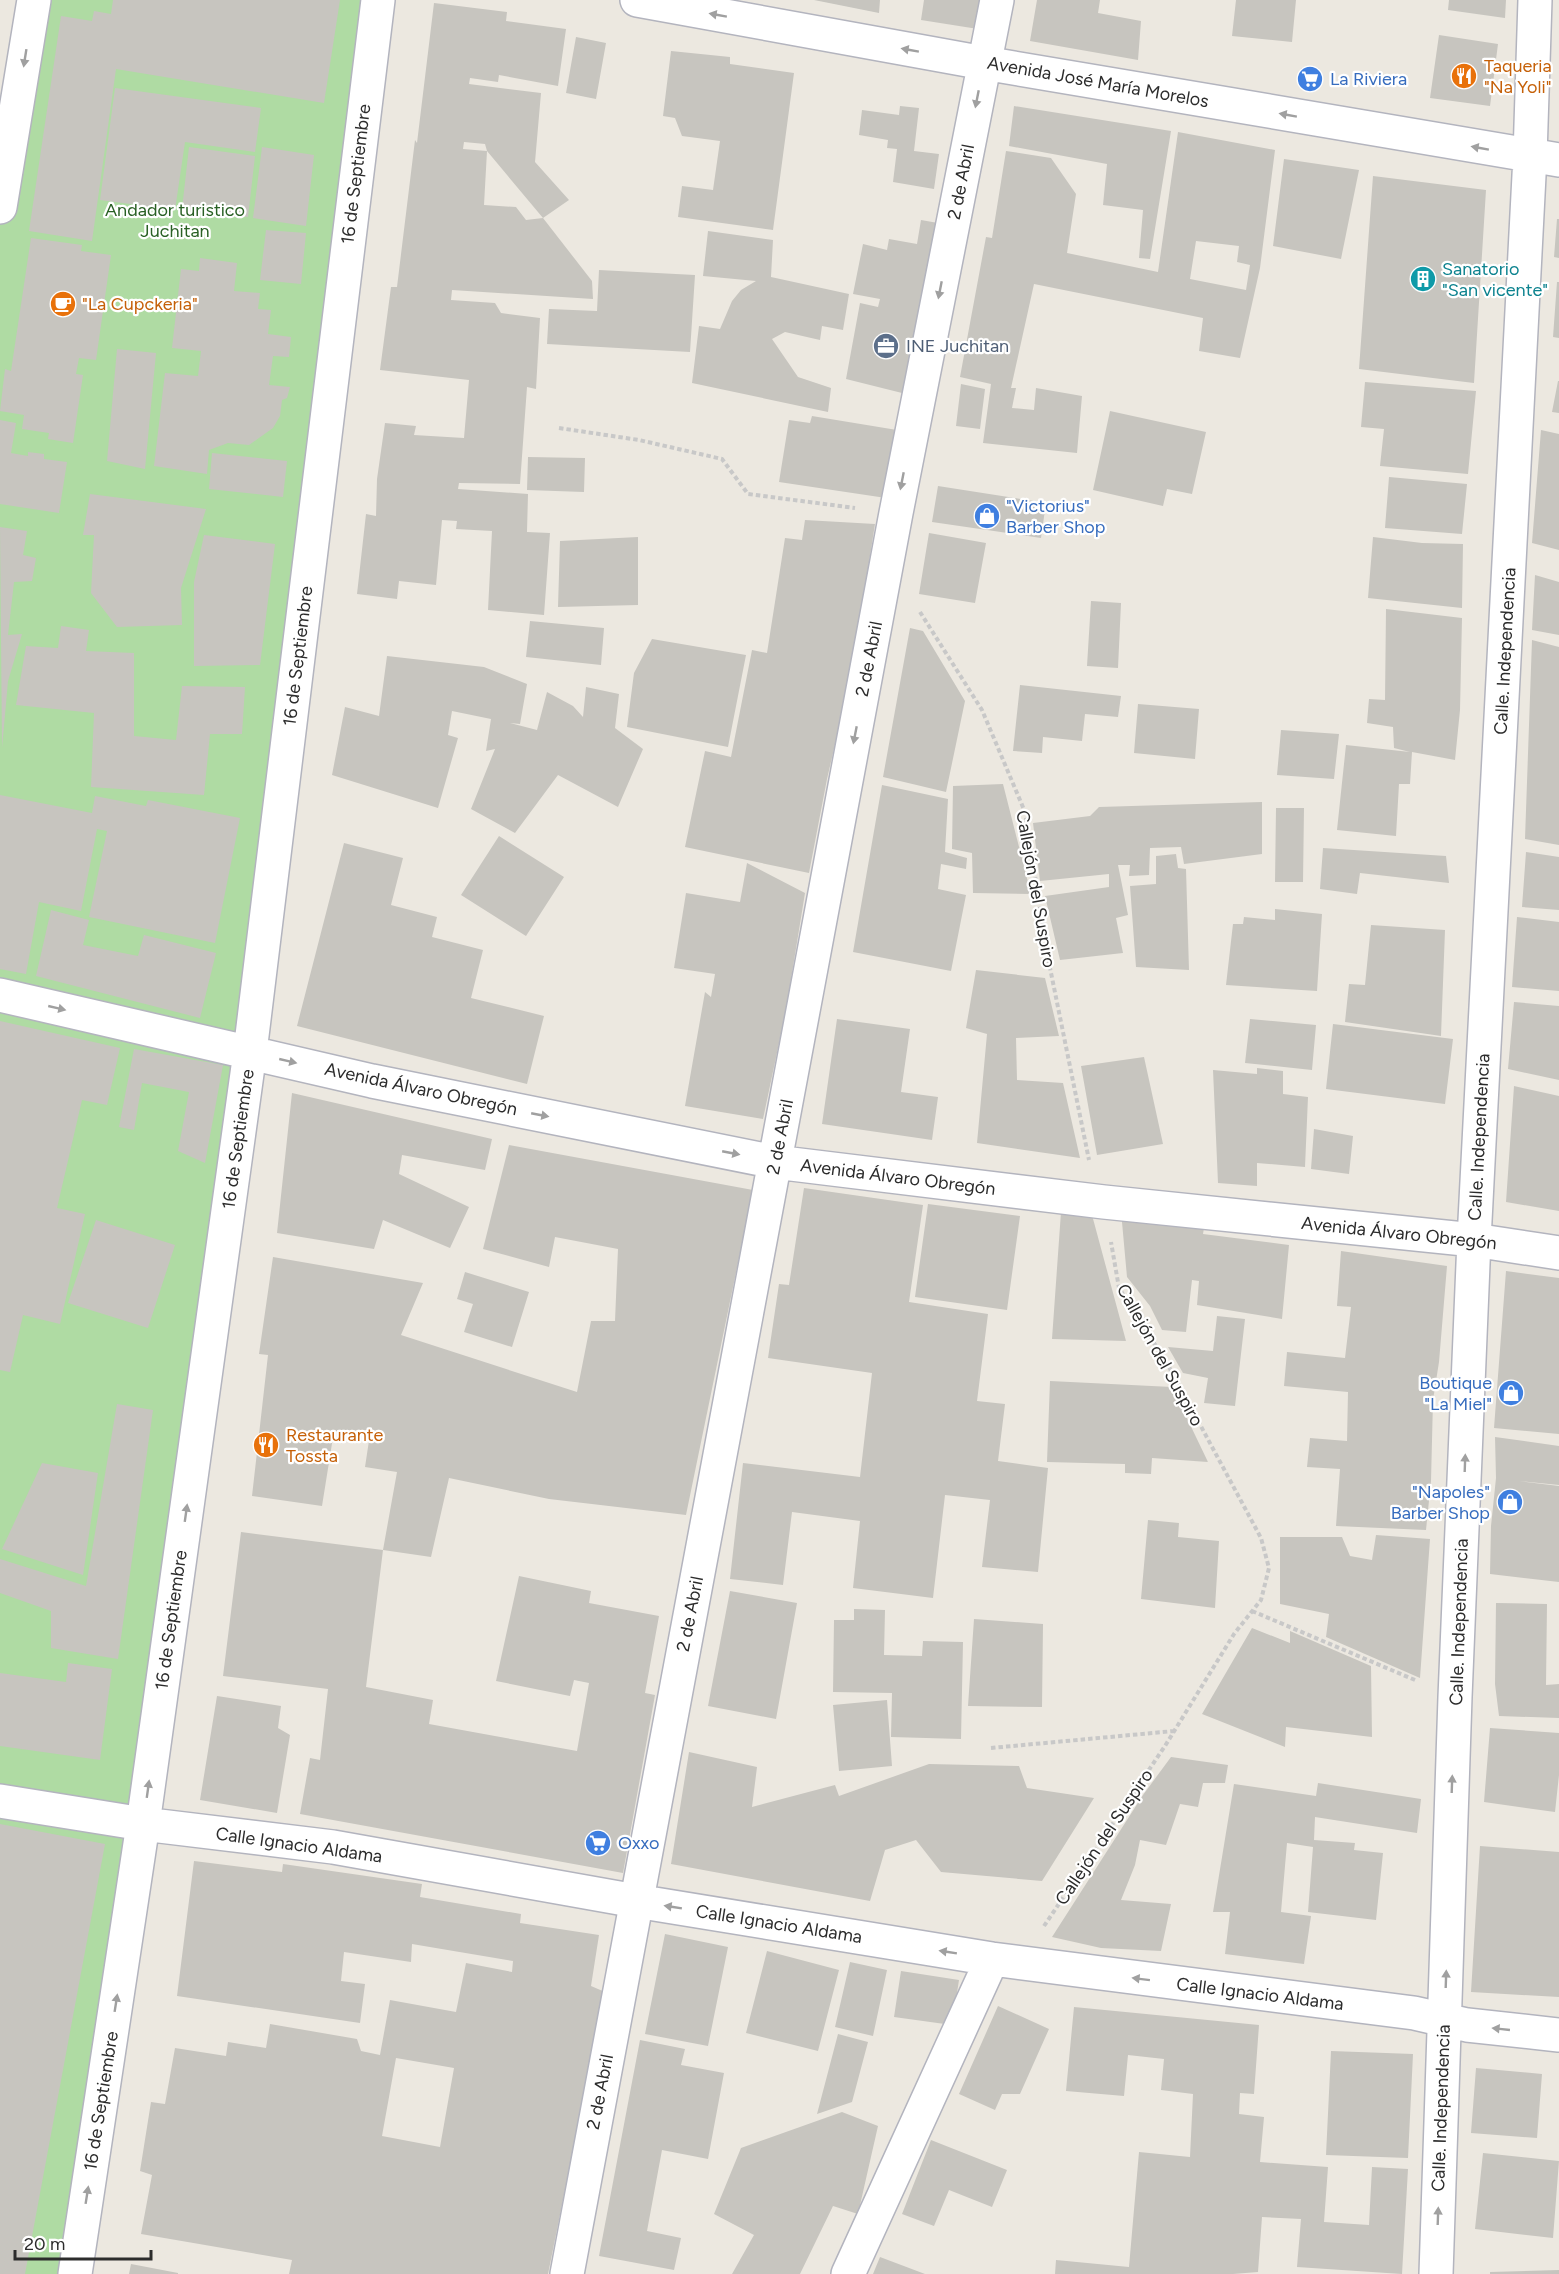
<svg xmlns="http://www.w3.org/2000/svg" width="1559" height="2274" font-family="Figtree,sans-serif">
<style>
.green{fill:#afdba3}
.building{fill:#c7c5bf;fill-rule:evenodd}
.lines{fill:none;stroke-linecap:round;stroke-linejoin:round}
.minor-casing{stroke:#b3b4be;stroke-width:36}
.path{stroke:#c8c8c8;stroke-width:4;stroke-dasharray:4.5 3;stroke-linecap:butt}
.minor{stroke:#fff;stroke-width:33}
.oneway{fill:#a0a0a0}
.labels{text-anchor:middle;stroke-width:4.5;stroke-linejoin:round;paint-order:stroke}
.food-label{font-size:18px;fill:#c56008;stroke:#fff;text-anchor:start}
.shop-label{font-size:18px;fill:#366cbe;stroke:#fff;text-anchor:start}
.street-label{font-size:18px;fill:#2c2c2c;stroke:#fff}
.park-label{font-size:18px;fill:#296024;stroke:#fff}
.culture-label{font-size:18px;fill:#0d838f;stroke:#fff;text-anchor:start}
.service-label{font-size:18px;fill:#4e5e75;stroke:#fff;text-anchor:start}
</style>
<rect width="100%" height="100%" fill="#ece8e0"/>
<path class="green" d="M34 0H378L75 2274H0V207Z"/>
<path class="building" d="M113 0H340L324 103 116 69 92 241 29 231 61 16 92 21 94 11 111 14Z
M814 0H880L879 13Z
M924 0H982L978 29 921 20Z
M1037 0H1100L1098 13 1141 21 1138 60 1030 41Z
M1236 0H1296L1292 42 1232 36Z
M1449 0H1506L1505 18 1448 10Z
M434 3 507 12 506 21 566 29 558 86 499 75 498 82 470 78 469 84 541 93 535 162 569 200 543 218 487 151 485 144 464 142 463 149 487 151 484 205 516 207 526 220 543 218 592 281 593 299 452 290 451 300 495 303 501 313 540 318 536 389 527 387 520 484 459 483 458 489 528 494 527 532 550 533 544 615 488 610 492 531 456 529 457 521 442 520 436 585 399 581 397 599 357 594 366 514 376 516 377 479 385 423 416 426 414 435 464 438 469 380 380 370 391 287H397L415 140 417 143Z
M1439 35 1498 44 1490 106 1430 98Z
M576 37 606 43 596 99 566 93Z
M671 51 730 57V64L794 73 773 230 678 217 682 186 713 190 720 141 682 136 675 118 663 116Z
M115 88 261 108 255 152 185 142 175 210 100 200Z
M900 106 919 108 914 151 939 154 934 189 893 182 897 149 887 148 888 140 859 135 862 110 899 115Z
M1014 106 1171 131 1150 259 1139 258 1143 210 1103 205 1107 164 1009 146Z
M1178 132 1275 150 1260 268 1240 358 1199 351 1203 318 1034 284 1011 388H1016L1012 408 1034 410 1036 388 1082 396 1077 453 983 443 991 384 960 377 986 237 992 238 1006 151 1051 158 1076 194 1067 253 1158 272ZM1196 241 1239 246 1237 262 1250 265 1246 290 1190 279Z
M189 147 255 156 248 217 182 209Z
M262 147 314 155 306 226 253 218Z
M1284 159 1359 170 1341 259 1273 246Z
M1373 176 1486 190 1474 383 1359 369Z
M1557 219H1559V258L1554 257Z
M921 220 938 223 906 394 846 379 860 303 878 307 880 299 853 294 863 244 887 250 889 239 917 244Z
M266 230 306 233 301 284 260 280Z
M708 231 773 240 771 277 849 294 843 330 822 326 820 340 785 332 772 339 798 377 831 388 828 412 692 383 699 326 720 329 732 301 741 290 756 281 703 276Z
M31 238 82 245 81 251 111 255 96 360 79 358 76 374 83 375 73 443 48 439 49 433 22 429 24 415 0 411 5 369 11 371Z
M200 258 237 263 234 291 260 293 258 309 271 310 268 334 291 337 289 357 273 356 269 385 290 387 287 398 282 400 280 416 273 428 249 445 228 443 209 450 207 474 154 466 165 373 198 376 201 351 172 348 181 269 199 271Z
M599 270 695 275 690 352 547 344 549 309 597 311Z
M1557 282H1559V338L1553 337Z
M117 349 156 353 145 469 107 461Z
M1558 381H1559V413L1552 412Z
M1365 382 1476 391 1468 474 1380 466 1384 429 1361 427Z
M961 384 985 389 980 429 956 426Z
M1110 411 1206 432 1192 494 1167 489 1163 506 1093 490Z
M812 416 897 430 886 498 779 482 789 420 810 423Z
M0 420 16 423 11 453 28 456V452L44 454V459L67 462 59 513 0 504Z
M1541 430 1559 434V550L1532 543Z
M212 453 287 461 283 497 209 489Z
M528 457 585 458 584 492 527 490Z
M1389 477 1467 484 1462 534 1385 528Z
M938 486 1046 503 1041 538 932 522Z
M90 494 206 509 181 588 182 625 117 627 91 593 94 535H83Z
M805 520 875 524 852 671 827 779 809 873 685 847 705 751 731 757 752 650 767 653 785 538 802 540Z
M0 527 27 531 23 555 36 558 32 581 14 582 8 635 22 634 8 681 2 748Z
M929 533 986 543 975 603 919 594Z
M204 535 275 544 260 665 194 666V582Z
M638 537V605L558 607 560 541Z
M1373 537 1422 543 1463 544 1462 608 1368 598Z
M1535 575 1559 582V635L1532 630Z
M1091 601 1121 603 1118 668 1087 666Z
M1386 609 1462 618 1460 710 1455 760 1412 752 1410 784H1399L1396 836 1337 830 1346 745 1410 752 1394 748 1393 727 1367 723 1369 699 1385 700Z
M530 621 604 628 601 665 526 657Z
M61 626 89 630 86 651 134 653V736L176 740 182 686 245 687 242 734H210L204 795 91 787 94 713 16 705 26 646 58 648Z
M910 628 923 631 965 701 946 792 883 777Z
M652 639 746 655 728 747 627 727 634 673Z
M1532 640 1559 647V845L1525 839Z
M387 656 484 667 527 684 520 724 510 723 537 730 547 692 573 706 583 717 586 687 619 694 615 728 643 749 618 807 558 775 515 833 471 809 495 749 486 751 491 719 452 711 448 735 458 738 438 808 332 775 345 707 379 716Z
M1020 685 1121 696 1118 717 1085 714 1082 741 1043 737 1042 753 1013 751Z
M1138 704 1199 709 1195 759 1134 753Z
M1281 730 1339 734 1334 779 1277 775Z
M1003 784 1031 894 973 893 972 853 952 849 953 786Z
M882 785 948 799 945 852 967 858 966 869 941 864 938 889 966 895 951 971 853 952Z
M0 795 92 813 95 796 146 806 148 800 240 818 215 943 89 917 107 831 97 829 81 911 39 902 26 974 0 969Z
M1262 802V854L1184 864 1181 847 1150 848 1149 875 1129 876 1130 865H1118L1128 915 1116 918 1123 953 1060 960 1045 896 1109 887V874L1040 881 1033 823 1090 816 1099 807Z
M1276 808H1304L1303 882H1275Z
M499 836 564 877 526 936 461 895Z
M344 843 403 858 391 905 437 917 432 937 483 950 471 998 544 1016 527 1084 297 1026Z
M1323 848 1446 856 1449 883 1360 873 1357 894 1320 889Z
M1526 852 1559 857V910L1522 907Z
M1176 854 1178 868 1186 869 1189 970 1136 967 1130 886 1156 884V856Z
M747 863 805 893 786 1010 763 1119 685 1106 705 992 711 997 715 974 674 968 686 893 740 902Z
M1275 909 1322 914 1317 991 1226 985 1233 924H1243L1244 917 1275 920Z
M51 910 89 920 83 945 138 956 144 935 216 953 200 1018 36 976Z
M1517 917 1559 922V991L1512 987Z
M1371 925 1445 930 1441 1036 1345 1022 1349 984 1365 985Z
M976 970 1045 978 1059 1036 1016 1038 1017 1080 1063 1083 1080 1158 977 1143 987 1034 966 1028Z
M1514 1002 1559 1006V1080L1508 1069Z
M837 1019 910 1029 901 1092 938 1097 932 1140 822 1124Z
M1250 1019 1316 1025 1312 1070 1245 1063Z
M0 1021 120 1048 107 1105 82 1100 57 1208 85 1214 60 1324 23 1315 10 1372 0 1370Z
M1333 1024 1453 1039 1445 1104 1326 1089Z
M134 1049 223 1065 205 1163 178 1151 189 1092 142 1083 134 1130 119 1127Z
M1144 1057 1163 1144 1097 1155 1081 1066Z
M1257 1068 1283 1071V1094L1308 1097 1305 1167 1257 1163V1186L1218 1183 1213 1070 1257 1074Z
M1514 1086 1559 1096V1211L1506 1202Z
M292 1093 492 1139 485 1170 402 1155 399 1174 469 1207 450 1248 383 1220 374 1249 277 1233Z
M1314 1129 1353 1136 1349 1174 1311 1169Z
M509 1145 753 1190 686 1515 549 1499 449 1478 431 1557 383 1550 397 1472 365 1467 370 1434 334 1431 322 1506 252 1496 268 1355 259 1354 273 1257 423 1283 401 1335 577 1392 591 1321H615L618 1249 555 1237 549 1267 483 1249Z
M804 1188 923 1205 909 1302 988 1314 977 1401 1005 1404 998 1461 1048 1468 1038 1572 982 1567 990 1500 945 1495 933 1598 853 1588 860 1521 792 1512 783 1585 730 1579 743 1463 860 1477 872 1373 768 1358 779 1284 789 1285Z
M928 1204 1020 1216 1007 1310 915 1297Z
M1121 1211 1205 1222 1203 1234 1289 1245 1282 1319 1197 1305 1199 1281 1192 1280 1186 1332 1162 1330 1150 1306 1127 1277Z
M1061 1212 1092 1215 1126 1341 1052 1339Z
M96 1220 175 1245 148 1328 68 1303Z
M1341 1251 1447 1266 1439 1362 1433 1400 1431 1481 1426 1530 1336 1526 1340 1469 1307 1467 1310 1438 1347 1441 1348 1392 1284 1386 1287 1352 1345 1358 1351 1307 1337 1306Z
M1506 1271 1559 1278V1434L1494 1428Z
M465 1272 529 1292 512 1347 464 1332 473 1304 457 1299Z
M1217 1316 1245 1319 1235 1406 1204 1403 1208 1378 1183 1373 1168 1347 1213 1351Z
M1050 1381 1172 1387 1208 1462 1152 1458 1151 1474 1125 1473V1464L1047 1462Z
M117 1404 153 1410 118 1659 51 1648V1611L0 1593V1559L86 1586Z
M1495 1437 1559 1446V1485L1519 1481 1559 1486V1582L1490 1574 1491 1526 1496 1478Z
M42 1463 98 1473 83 1575 2 1549Z
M1148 1520 1179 1523 1178 1537 1219 1541 1215 1608 1141 1599Z
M241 1532 383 1550 366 1687 433 1700 429 1724 577 1751 589 1683 574 1680 570 1696 496 1681 519 1576 591 1591 589 1603 659 1616 645 1693 655 1695 623 1873 300 1814 310 1758 320 1760 328 1689 223 1676Z
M1376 1535 1430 1539 1420 1678 1326 1637 1329 1614 1280 1604V1537H1342L1350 1556 1372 1560Z
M730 1591 797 1603 776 1719 708 1706Z
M1496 1603 1547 1604 1546 1685 1559 1684V1718L1499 1716 1495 1684Z
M854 1609 885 1610 884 1655 922 1656 923 1641 963 1642 961 1739 891 1737 892 1693 833 1692 834 1620H854Z
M974 1619 1043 1624 1042 1707 968 1706Z
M1252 1628 1290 1643V1631L1371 1666 1372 1737 1286 1727 1285 1747 1202 1714Z
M68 1663 112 1669 100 1760 0 1746V1673L66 1682Z
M217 1696 281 1706 278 1728 290 1735 277 1813 200 1800Z
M887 1700 892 1766 839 1771 833 1705Z
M1490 1728 1559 1733V1775L1555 1812 1484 1802Z
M689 1752 757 1767 752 1807 835 1785 839 1796 929 1764 1019 1766 1027 1788 1094 1798 1042 1881 941 1872 916 1840 885 1850 870 1901 671 1864Z
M1171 1757 1228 1765 1225 1783H1203L1198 1807 1180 1804 1166 1845 1140 1840 1135 1865 1121 1900 1171 1904 1161 1951 1101 1948 1052 1937 1143 1795Z
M1318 1783 1421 1799 1417 1833 1315 1817 1314 1840 1355 1843 1354 1850 1383 1853 1376 1920 1308 1912 1313 1847 1287 1843 1281 1912 1311 1916 1304 1964 1225 1954 1230 1912H1213L1234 1784 1316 1796Z
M0 1824 105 1844 25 2274H0Z
M1480 1846 1559 1852V1997L1471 1992Z
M194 1861 282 1872 283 1864 422 1884 420 1897 521 1914 520 1923 599 1935 591 1986 605 1992 548 2274H289L292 2260 141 2234 152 2175 140 2171 151 2102 165 2104 175 2048 226 2056 228 2042 266 2048 270 2024 357 2039 361 2051 380 2055 390 2000 456 2012 466 1963 512 1972 513 1961 412 1944 411 1962 344 1952 341 1981 365 1984 360 2023 177 1996ZM396 2058 454 2068 440 2147 382 2136Z
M665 1934 728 1947 708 2046 645 2034Z
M767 1951 839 1970 818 2051 746 2033Z
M850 1962 887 1970 873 2036 835 2027Z
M901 1971 959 1980 952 2025 894 2017Z
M998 2006 1049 2029 1020 2094H1002L995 2110 959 2094Z
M1074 2007 1259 2025 1254 2094 1240 2093 1239 2114 1264 2117 1260 2162 1328 2167 1324 2222 1369 2225 1372 2167 1408 2169 1402 2274 1297 2267 1301 2219 1262 2217 1258 2272 1233 2274H1055L1056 2260 1129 2267 1139 2152 1190 2157 1193 2094 1161 2090 1164 2059 1128 2055 1124 2096 1066 2091Z
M838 2034 868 2042 852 2102 817 2114Z
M640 2040 685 2049 681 2065 724 2073 708 2159 662 2150 647 2231 681 2238 674 2270 599 2256Z
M1331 2051 1413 2054 1408 2158 1326 2155Z
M1476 2068 1542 2074 1537 2138 1471 2133Z
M842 2112 878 2126 858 2214 833 2206 800 2274H732L754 2235 714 2214 741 2148Z
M931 2140 1007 2170 992 2207 949 2190 934 2226 902 2214Z
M1483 2153 1559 2161 1553 2238 1475 2229Z
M880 2257 925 2274H873Z
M131 2264 178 2273V2274H129Z
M1559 2270V2274H1490V2272Z"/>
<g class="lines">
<g class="minor-casing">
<path id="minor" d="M637 0 984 63 1559 160
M0 207 34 0
M0 995 372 1081 775 1162 1104 1202 1474 1240 1559 1253
M0 1801 143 1824 333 1847 636 1901 992 1959 1414 2013 1467 2025 1559 2035
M75 2274 143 1824 250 1052 378 0
M567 2274 896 513 997 0
M848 2274 992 1959
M1436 2274 1455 1697 1474 1240 1530 156 1535 0"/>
</g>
<path class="path" d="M559 428 639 440 722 459 748 494 855 508
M920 612 982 710 1025 812 1048 958 1089 1160
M1252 1611 1415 1680
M991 1748 1174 1731
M1044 1926 1165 1746 1234 1634 1261 1600 1269 1568 1261 1538 1168 1365 1119 1288 1111 1242"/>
<use href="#minor" class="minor"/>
</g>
<defs><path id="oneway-solid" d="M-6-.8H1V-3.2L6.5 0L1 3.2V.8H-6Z" transform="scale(1.5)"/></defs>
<g class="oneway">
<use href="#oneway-solid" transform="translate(718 15) rotate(-170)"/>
<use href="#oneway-solid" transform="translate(910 50) rotate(-170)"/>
<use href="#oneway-solid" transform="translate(25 58) rotate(99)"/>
<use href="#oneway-solid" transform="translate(977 99) rotate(101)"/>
<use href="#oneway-solid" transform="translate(1288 115) rotate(-170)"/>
<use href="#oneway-solid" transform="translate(1480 148) rotate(-170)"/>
<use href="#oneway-solid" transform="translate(940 290) rotate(101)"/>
<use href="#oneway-solid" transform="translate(902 481) rotate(101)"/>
<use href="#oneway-solid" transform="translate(855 735) rotate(101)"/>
<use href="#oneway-solid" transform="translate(57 1008) rotate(13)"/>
<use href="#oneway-solid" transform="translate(288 1061) rotate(13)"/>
<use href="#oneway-solid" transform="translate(540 1115) rotate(11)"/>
<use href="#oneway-solid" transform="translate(731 1153) rotate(11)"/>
<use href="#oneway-solid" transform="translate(1465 1463) rotate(-88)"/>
<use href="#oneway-solid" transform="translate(186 1513) rotate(-82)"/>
<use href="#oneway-solid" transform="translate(1452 1784) rotate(-88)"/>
<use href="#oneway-solid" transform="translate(148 1789) rotate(-82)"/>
<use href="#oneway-solid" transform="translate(673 1907) rotate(-171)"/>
<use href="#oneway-solid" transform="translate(948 1952) rotate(-171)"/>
<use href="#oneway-solid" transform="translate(1141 1979) rotate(-173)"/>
<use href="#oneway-solid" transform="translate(1446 1979) rotate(-88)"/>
<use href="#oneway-solid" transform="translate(116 2003) rotate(-81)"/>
<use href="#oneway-solid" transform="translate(1501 2029) rotate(-174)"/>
<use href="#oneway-solid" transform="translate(87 2195) rotate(-81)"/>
<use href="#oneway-solid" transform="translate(1438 2216) rotate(-88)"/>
</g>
<defs>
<g id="restaurant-disc" transform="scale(1.35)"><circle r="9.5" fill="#e8710a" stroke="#fff"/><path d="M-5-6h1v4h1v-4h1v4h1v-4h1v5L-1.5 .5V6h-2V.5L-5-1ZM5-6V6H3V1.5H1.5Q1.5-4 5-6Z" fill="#fff"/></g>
<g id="supermarket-disc" transform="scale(1.35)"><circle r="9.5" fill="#3f7fe0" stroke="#fff"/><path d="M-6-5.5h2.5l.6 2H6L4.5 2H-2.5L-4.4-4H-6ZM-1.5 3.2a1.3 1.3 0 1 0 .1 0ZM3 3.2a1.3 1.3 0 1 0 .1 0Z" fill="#fff"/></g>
<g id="building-disc" transform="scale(1.35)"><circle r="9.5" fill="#0f9aa8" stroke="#fff"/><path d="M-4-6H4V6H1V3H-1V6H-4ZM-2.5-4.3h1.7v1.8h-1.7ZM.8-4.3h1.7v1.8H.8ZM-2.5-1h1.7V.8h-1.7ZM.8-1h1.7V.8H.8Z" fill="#fff"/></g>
<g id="cafe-disc" transform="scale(1.35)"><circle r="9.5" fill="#e8710a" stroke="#fff"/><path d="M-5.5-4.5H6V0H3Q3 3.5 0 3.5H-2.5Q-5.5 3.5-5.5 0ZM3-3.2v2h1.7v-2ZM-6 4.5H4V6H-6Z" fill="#fff"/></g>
<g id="office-disc" transform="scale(1.35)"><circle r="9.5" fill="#5c6f8a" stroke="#fff"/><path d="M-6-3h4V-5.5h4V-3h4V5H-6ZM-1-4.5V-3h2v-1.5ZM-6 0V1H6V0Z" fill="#fff"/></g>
<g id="shop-disc" transform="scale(1.35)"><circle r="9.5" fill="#3f7fe0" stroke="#fff"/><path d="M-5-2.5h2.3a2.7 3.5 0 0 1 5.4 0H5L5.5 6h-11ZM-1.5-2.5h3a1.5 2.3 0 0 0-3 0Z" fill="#fff"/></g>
</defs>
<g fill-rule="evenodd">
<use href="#restaurant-disc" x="1464" y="76"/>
<use href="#supermarket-disc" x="1310" y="79"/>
<use href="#building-disc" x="1423" y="279"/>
<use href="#cafe-disc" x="63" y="304"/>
<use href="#office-disc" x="886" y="346"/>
<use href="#shop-disc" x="987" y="516"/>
<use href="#shop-disc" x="1511" y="1393"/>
<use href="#restaurant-disc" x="266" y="1445"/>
<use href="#shop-disc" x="1510" y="1502"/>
<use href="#supermarket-disc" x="598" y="1843"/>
</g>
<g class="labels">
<g class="food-label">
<text x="1484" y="72">Taqueria<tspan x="1484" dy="21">"Na Yoli"</tspan></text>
<text x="82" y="310">"La Cupckeria"</text>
<text x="286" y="1441">Restaurante<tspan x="286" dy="21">Tossta</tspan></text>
</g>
<g class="shop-label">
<text x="1330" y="85">La Riviera</text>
<text x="1006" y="512">"Victorius"<tspan x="1006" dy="21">Barber Shop</tspan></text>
<text x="1492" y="1389" text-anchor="end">Boutique<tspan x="1492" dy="21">"La Miel"</tspan></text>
<text x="1490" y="1498" text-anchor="end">"Napoles"<tspan x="1490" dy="21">Barber Shop</tspan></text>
<text x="618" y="1849">Oxxo</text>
</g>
<g class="street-label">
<text transform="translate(1098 82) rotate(10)" y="6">Avenida José María Morelos</text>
<text transform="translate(356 174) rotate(-83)" y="6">16 de Septiembre</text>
<text transform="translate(961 182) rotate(-79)" y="6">2 de Abril</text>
<text transform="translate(1505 651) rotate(-87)" y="6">Calle. Independencia</text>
<text transform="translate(298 656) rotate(-83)" y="6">16 de Septiembre</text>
<text transform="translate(869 659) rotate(-79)" y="6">2 de Abril</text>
<text transform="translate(1036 889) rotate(80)" y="6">Callejón del Suspiro</text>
<text transform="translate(421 1089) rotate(12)" y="6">Avenida Álvaro Obregón</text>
<text transform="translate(780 1137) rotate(-79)" y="6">2 de Abril</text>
<text transform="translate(1479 1137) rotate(-87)" y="6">Calle. Independencia</text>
<text transform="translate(238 1139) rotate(-82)" y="6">16 de Septiembre</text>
<text transform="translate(898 1177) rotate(7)" y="6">Avenida Álvaro Obregón</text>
<text transform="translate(1399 1233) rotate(6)" y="6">Avenida Álvaro Obregón</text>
<text transform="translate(1160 1355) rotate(61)" y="6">Callejón del Suspiro</text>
<text transform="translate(690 1614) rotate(-79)" y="6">2 de Abril</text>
<text transform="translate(171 1620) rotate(-82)" y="6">16 de Septiembre</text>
<text transform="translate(1459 1622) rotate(-88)" y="6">Calle. Independencia</text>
<text transform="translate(1104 1837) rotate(-56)" y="6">Callejón del Suspiro</text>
<text transform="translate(299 1845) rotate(8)" y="6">Calle Ignacio Aldama</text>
<text transform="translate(779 1924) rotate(9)" y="6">Calle Ignacio Aldama</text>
<text transform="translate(1260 1994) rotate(7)" y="6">Calle Ignacio Aldama</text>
<text transform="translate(600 2092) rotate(-79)" y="6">2 de Abril</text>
<text transform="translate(101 2101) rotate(-81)" y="6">16 de Septiembre</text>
<text transform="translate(1441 2108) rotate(-88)" y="6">Calle. Independencia</text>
</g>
<g class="park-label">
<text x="175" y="216">Andador turistico<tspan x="175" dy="21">Juchitan</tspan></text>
</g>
<g class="culture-label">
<text x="1442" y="275">Sanatorio<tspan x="1442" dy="21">"San vicente"</tspan></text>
</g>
<g class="service-label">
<text x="906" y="352">INE Juchitan</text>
</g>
</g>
<path d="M15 2250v9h136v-9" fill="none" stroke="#2c2c2c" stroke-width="3"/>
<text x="24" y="2250" font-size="18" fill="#2c2c2c" stroke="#ffffff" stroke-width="4.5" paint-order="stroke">20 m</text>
</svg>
